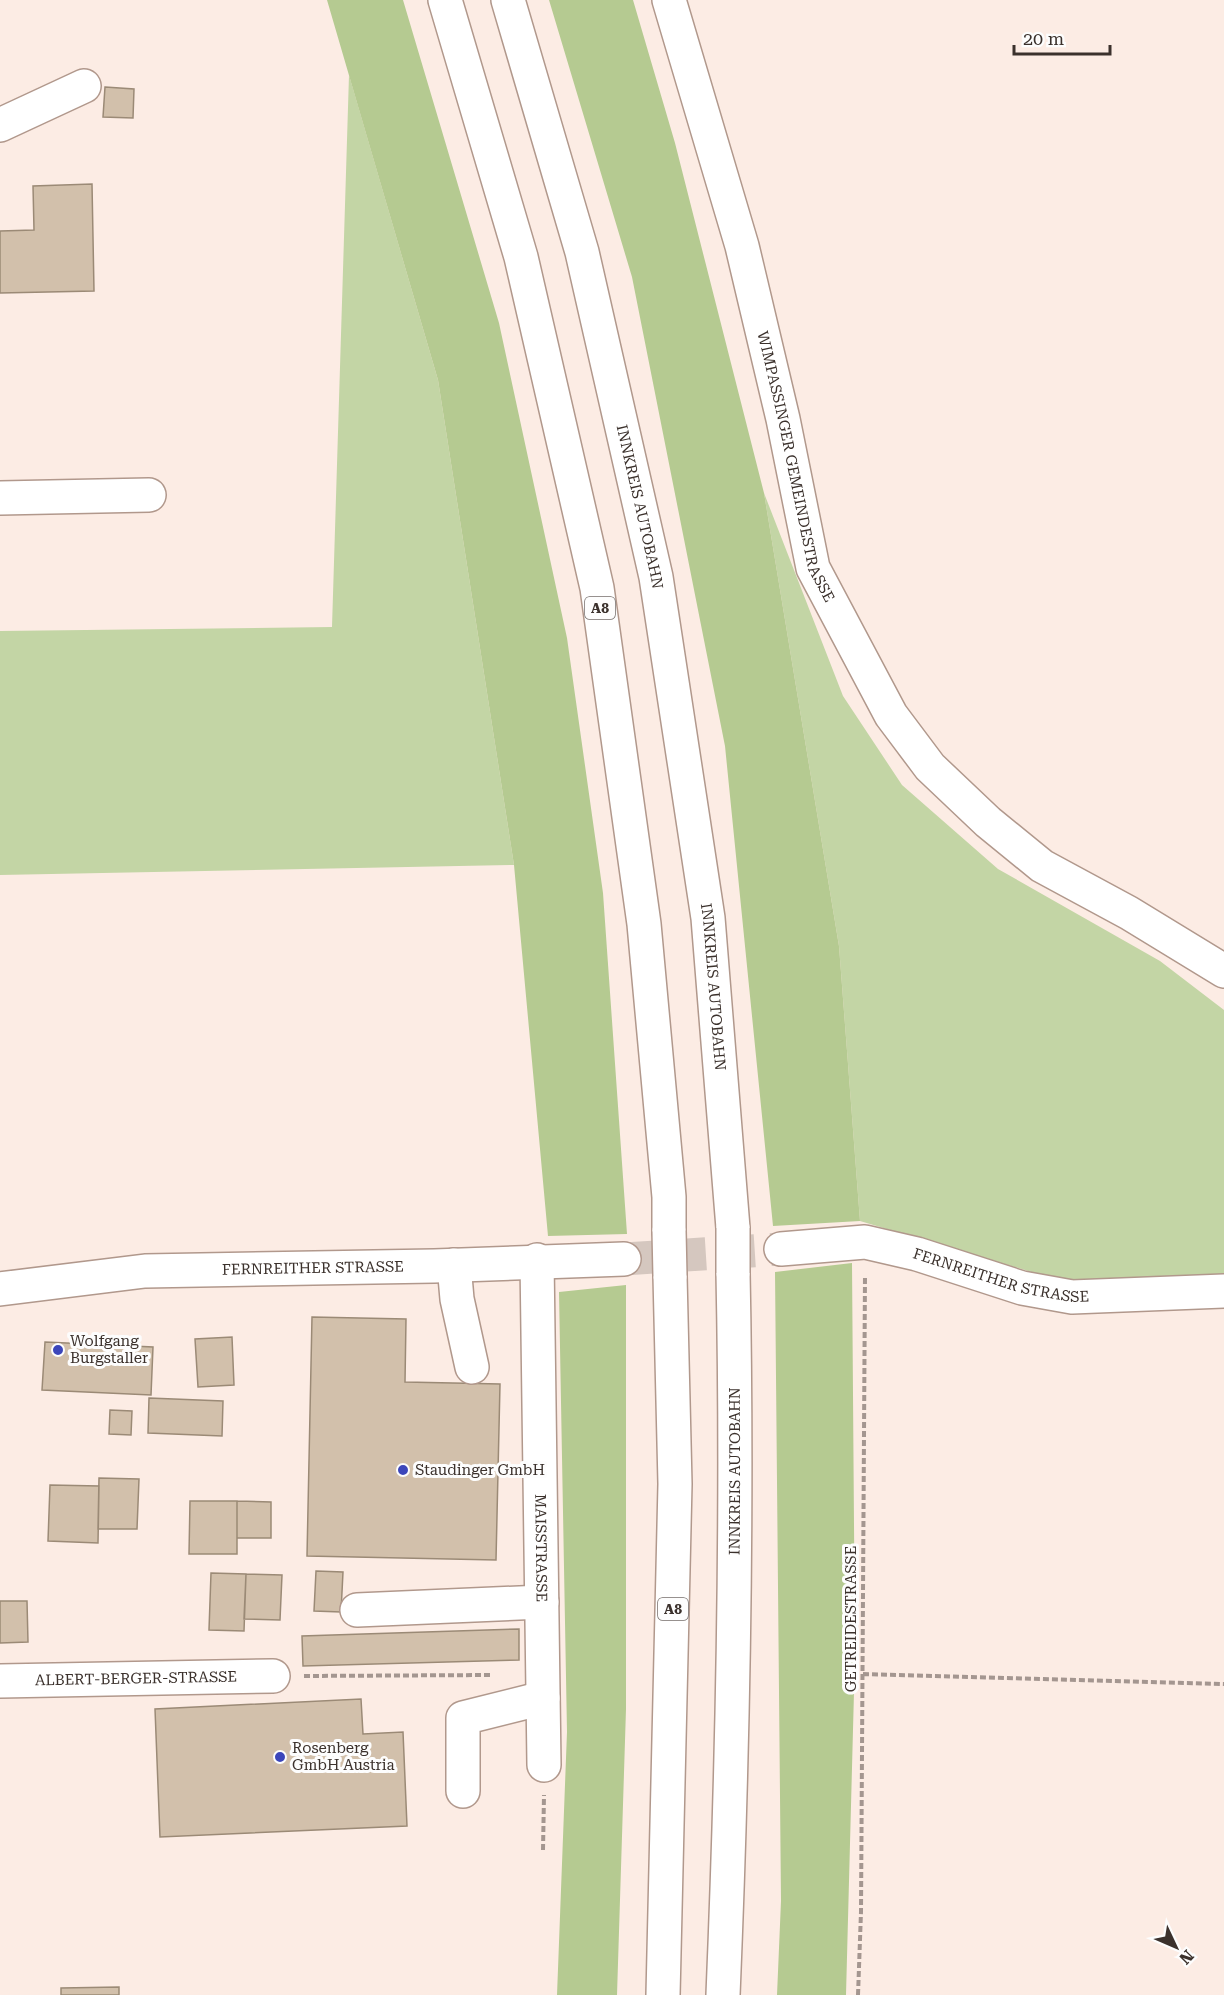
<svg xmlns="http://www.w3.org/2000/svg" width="1224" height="1995" font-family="'Roboto Serif',serif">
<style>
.green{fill:#c3d5a5}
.forest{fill:#b5ca91}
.building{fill:#d2c0ab;stroke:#9b8a76;stroke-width:1.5}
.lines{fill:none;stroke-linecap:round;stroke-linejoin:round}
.minor-tunnel{stroke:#d5c7bf;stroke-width:33;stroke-dasharray:33 16;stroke-linecap:butt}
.minor-casing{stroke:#b1988c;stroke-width:36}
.highway-casing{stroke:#b1988c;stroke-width:36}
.path{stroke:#a49690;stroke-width:4;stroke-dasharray:6 3;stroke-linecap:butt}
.minor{stroke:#fff;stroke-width:33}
.highway{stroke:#fff;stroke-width:33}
.highway-bridge-casing{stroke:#b1988c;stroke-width:36;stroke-linecap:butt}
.highway-bridge{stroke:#fff;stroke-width:33}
.poi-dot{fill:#3c46ba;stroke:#fdfdfd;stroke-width:2}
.labels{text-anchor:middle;stroke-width:6;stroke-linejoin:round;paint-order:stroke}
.shield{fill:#fdfdfd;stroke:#756e6b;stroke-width:1.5}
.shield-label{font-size:14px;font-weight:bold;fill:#3b312c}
.street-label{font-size:15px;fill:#3b312c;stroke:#fdfdfd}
.poi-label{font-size:15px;fill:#3b312c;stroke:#fdfdfd;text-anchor:start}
</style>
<rect width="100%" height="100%" fill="#fcece4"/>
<path class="green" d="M349 75 438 380 514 865 0 875V631L332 627Z
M764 493 843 696 902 785 998 869 1160 961 1224 1010V1274L1072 1284 860 1221 839 946Z"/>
<path class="forest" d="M327 0H403L499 323 567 638 603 893 627 1234 548 1236 514 865 438 380Z
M549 0H633L675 143 764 493 839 946 860 1221 773 1226 725 746 632 277Z
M852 1263 855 1654 846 1995H777L781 1901 775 1272Z
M626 1285V1709L617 1995H557L567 1732 559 1292Z"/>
<path class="building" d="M105 87 134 89 133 118 103 117Z
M92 184 94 291 0 293V231L34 230 33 186Z
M312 1317 406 1319 405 1382 500 1384 496 1560 307 1556Z
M232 1337 234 1385 198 1387 195 1339Z
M45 1342 153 1347 151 1395 42 1390Z
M149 1398 223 1401 222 1436 148 1433Z
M110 1410 132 1411 131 1435 109 1434Z
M99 1478 139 1479 137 1529H98Z
M50 1485 99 1486 98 1543 48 1541Z
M190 1501H237V1554H189Z
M237 1501 271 1502V1538H237Z
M316 1571 343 1572 341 1612 314 1611Z
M211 1573 246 1574 244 1631 209 1630Z
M246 1574 282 1575 280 1620 244 1619Z
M0 1601H27L28 1642 0 1643Z
M519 1629V1660L303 1666 302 1636Z
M361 1699 363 1734 403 1732 407 1826 160 1837 155 1709Z
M119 1987V1995H61V1988Z"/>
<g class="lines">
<path class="minor-tunnel" d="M624 1259 781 1249"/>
<g class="minor-casing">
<g id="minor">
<path id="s1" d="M669 0 742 246 783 419 813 568 891 715 930 767 988 822 1042 866 1129 913 1224 971"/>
<path d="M0 125 84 86"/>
<path d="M0 498 149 495"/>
<path id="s2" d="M781 1249 865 1242 917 1254 1022 1288 1072 1297 1224 1291"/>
<path id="s3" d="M537 1260 544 1765"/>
<path d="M454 1265 457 1299 472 1367"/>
<path id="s4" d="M0 1289 145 1271 434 1266 624 1259"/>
<path d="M357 1610 542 1602"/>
<path id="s5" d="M0 1681 273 1676"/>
<path d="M463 1791V1718L543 1698"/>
</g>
</g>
<g class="highway-casing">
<g id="highway">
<path d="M445 0 521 257 597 588 644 924 669 1197V1231"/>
<path id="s6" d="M508 0 582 252 656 577 708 918 733 1228"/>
<path d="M663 1995 675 1484 670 1276"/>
<path id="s7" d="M723 1995C733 1754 738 1515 733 1273"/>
</g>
</g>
<path class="path" d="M863 1674 1224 1684
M304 1676 491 1675
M543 1850 544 1795
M858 1995 861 1912 865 1276"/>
<use href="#minor" class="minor"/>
<use href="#highway" class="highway"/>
<g class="highway-bridge-casing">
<path id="highway-bridge" d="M733 1228V1273
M669 1231 670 1276"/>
</g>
<use href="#highway-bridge" class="highway-bridge"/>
</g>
<g class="poi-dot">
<circle cx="58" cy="1350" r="6"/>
<circle cx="403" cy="1470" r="6"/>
<circle cx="280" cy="1757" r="6"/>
</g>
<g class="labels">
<g class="shield">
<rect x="585" y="597" width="30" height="22" rx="4.5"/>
<rect x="658" y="1598" width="30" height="22" rx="4.5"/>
</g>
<g class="shield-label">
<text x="600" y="613">A8</text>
<text x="673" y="1614">A8</text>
</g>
<g class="street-label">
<text dy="5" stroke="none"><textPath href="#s1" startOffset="484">WIMPASSINGER GEMEINDESTRASSE</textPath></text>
<text dy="5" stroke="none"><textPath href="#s6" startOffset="524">INNKREIS AUTOBAHN</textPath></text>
<text dy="5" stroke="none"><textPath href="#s6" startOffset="1010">INNKREIS AUTOBAHN</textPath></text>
<text dy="5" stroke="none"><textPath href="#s4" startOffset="314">FERNREITHER STRASSE</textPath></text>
<text dy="5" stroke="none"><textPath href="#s2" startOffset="225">FERNREITHER STRASSE</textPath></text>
<text dy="5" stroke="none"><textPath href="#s7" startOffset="524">INNKREIS AUTOBAHN</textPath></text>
<text dy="5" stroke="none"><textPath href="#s3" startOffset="288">MAISSTRASSE</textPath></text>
<text transform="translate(851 1619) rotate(-90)" y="5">GETREIDESTRASSE</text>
<text dy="5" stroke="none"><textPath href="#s5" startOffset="136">ALBERT-BERGER-STRASSE</textPath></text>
</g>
<g class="poi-label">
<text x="70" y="1346">Wolfgang<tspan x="70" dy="17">Burgstaller</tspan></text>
<text x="415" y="1475">Staudinger GmbH</text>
<text x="292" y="1753">Rosenberg<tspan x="292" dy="17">GmbH Austria</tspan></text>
</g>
</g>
<g transform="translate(1176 1947) rotate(134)" stroke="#fdfdfd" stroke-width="4.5" paint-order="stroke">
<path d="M0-4.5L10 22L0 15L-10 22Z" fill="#3b312c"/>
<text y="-9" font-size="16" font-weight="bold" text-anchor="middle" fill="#3b312c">N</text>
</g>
<path d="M1014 45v9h96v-9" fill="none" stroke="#3b312c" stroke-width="3"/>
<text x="1023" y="45" font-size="18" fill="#3b312c" stroke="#fdfdfd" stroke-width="4.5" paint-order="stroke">20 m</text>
</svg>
